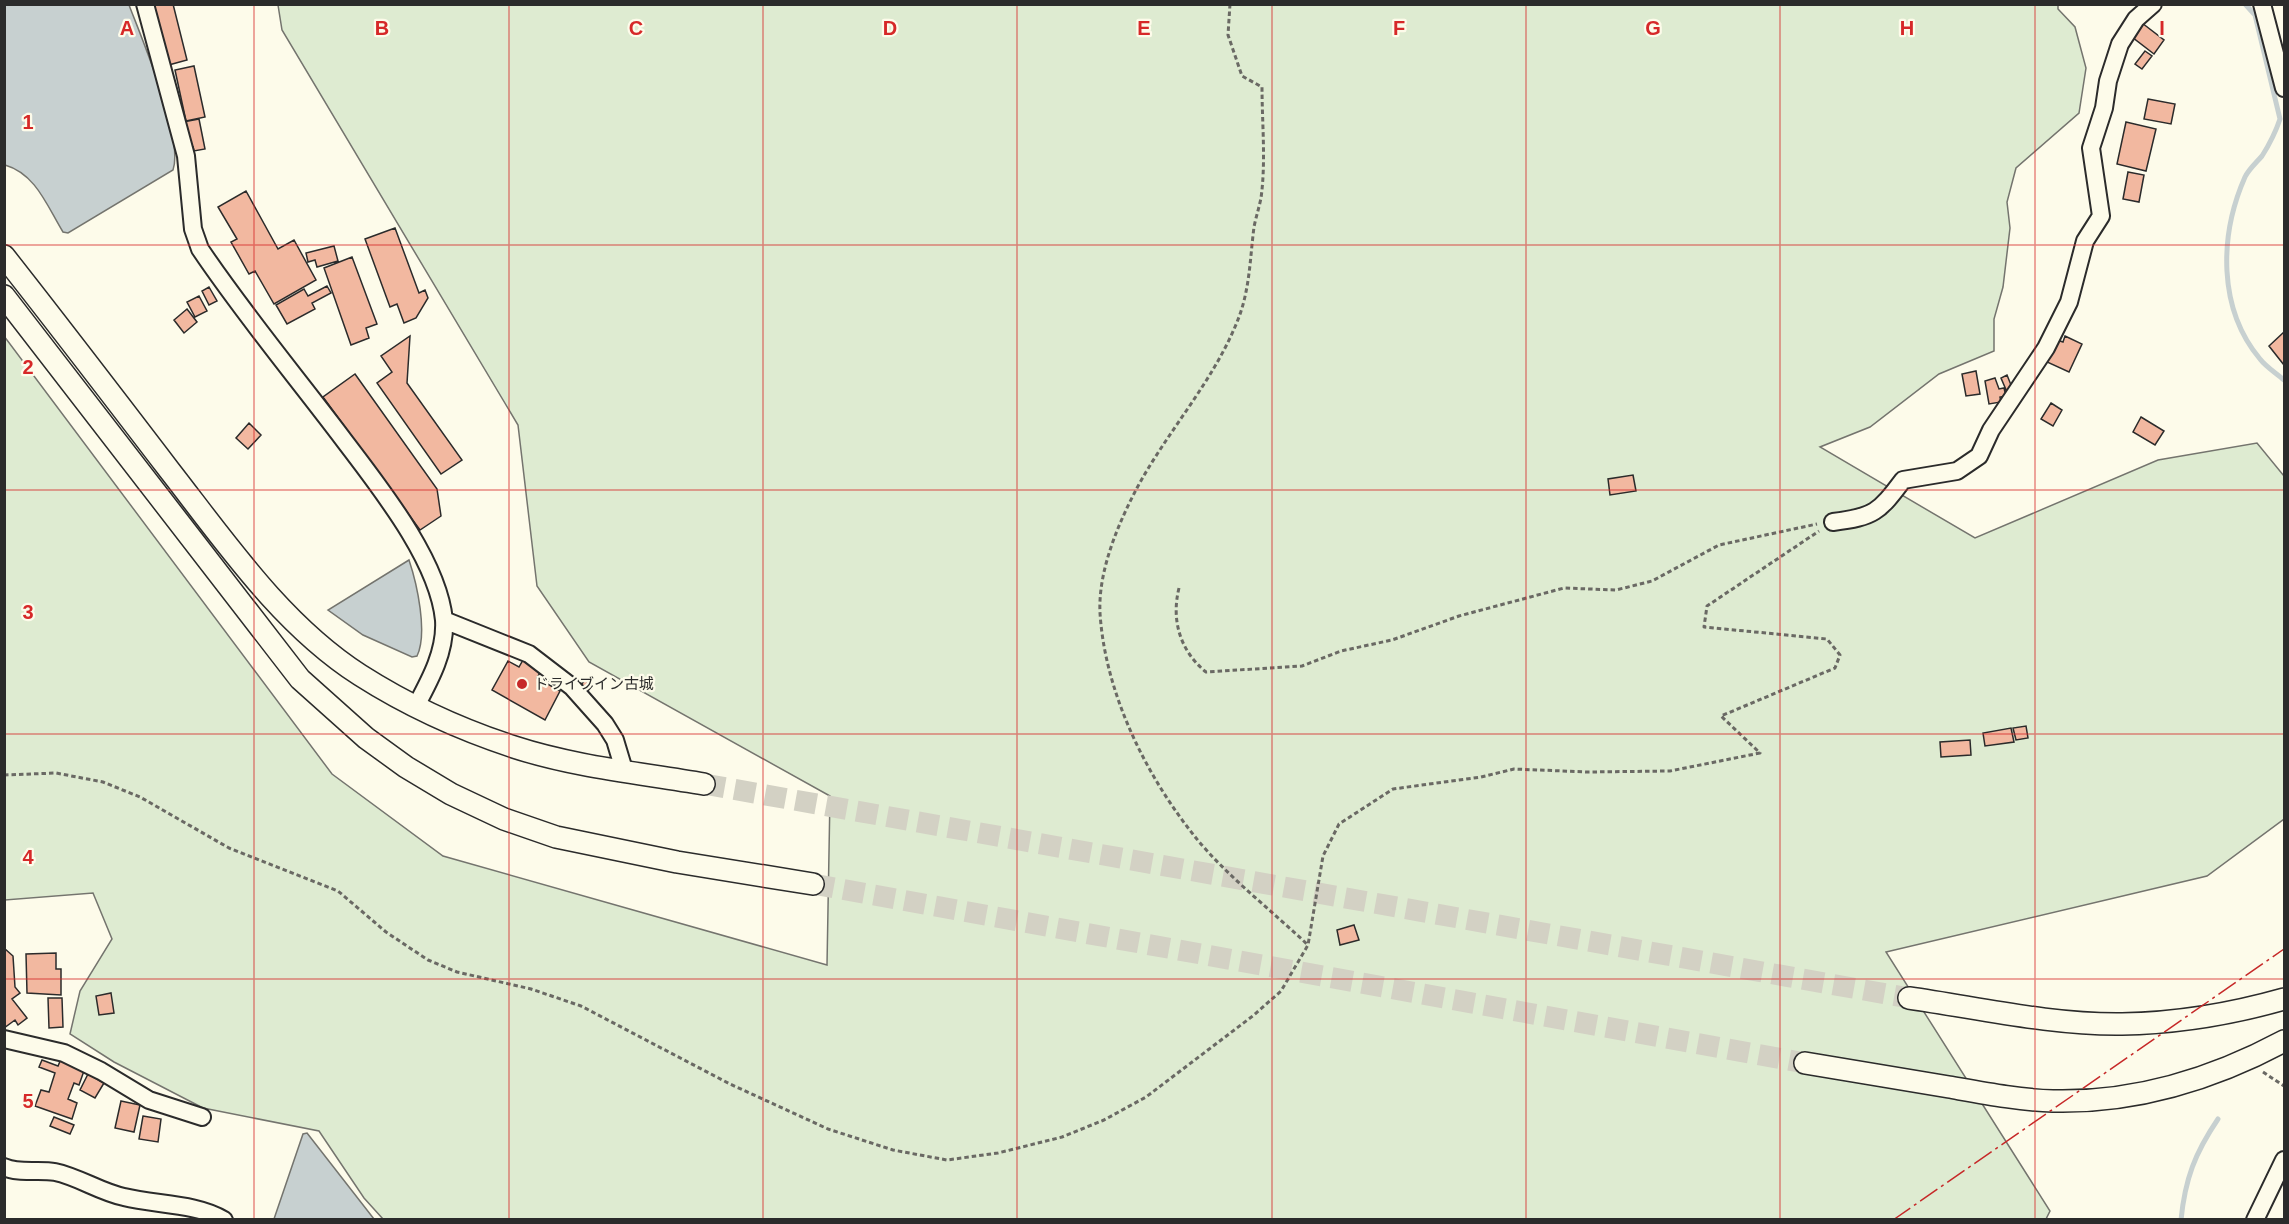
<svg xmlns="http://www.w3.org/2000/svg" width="2289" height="1224" font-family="Helvetica,'Noto Sans JP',sans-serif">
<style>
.green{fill:#deebd1;stroke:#74746e;stroke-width:1.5}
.water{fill:#c7d0d0;stroke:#74746e;stroke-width:1.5}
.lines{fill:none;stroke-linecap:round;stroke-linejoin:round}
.stream{stroke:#c7d0d0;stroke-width:5}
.building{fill:#f2b8a0;stroke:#2b2b2b;stroke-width:1.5}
.tertiary-tunnel{stroke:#d3d1c4;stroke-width:21;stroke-dasharray:21 10;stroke-linecap:butt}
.minor-casing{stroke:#2b2b2b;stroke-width:20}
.tertiary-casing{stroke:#2b2b2b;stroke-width:24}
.path{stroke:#6a6964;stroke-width:3;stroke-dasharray:4.5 3;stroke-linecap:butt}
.minor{stroke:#fdfbea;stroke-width:16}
.tertiary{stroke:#fdfbea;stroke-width:21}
.power{stroke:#c62828;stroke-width:1.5;stroke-dasharray:21 4.5 3 4.5;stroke-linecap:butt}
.grid{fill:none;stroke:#d62828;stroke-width:1.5;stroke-opacity:0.55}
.poi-dot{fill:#c62828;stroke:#fdfbea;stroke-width:2}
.labels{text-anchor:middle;stroke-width:4.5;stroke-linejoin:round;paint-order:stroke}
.poi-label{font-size:15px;fill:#2b2b2b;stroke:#fdfbea;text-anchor:start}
.grid-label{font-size:20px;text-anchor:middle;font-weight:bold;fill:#d62828;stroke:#fdfbea;stroke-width:4.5;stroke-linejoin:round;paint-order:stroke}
</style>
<rect width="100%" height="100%" fill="#fdfbea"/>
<path class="green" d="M278 5H2058V9L2075 27 2086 68 2079 113 2016 168 2007 202 2010 228 2003 287 1994 319V351L1939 374 1870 427 1820 447 1975 538 2158 460 2257 443 2284 476V819L2207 876 1886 952 2050 1211 2046 1219H383L364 1198 319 1131 203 1108 114 1062 70 1034 80 991 112 939 93 893 5 900 4 336 332 774 443 856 827 965 830 796 589 662 537 586 518 425 282 30Z"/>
<path class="water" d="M5 5H129C142 39 184 138 173 170L68 233 63 232C47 206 36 174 5 165Z
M409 560C417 584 428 633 417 656L412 657 363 635 328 610Z
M307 1133 374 1219H274L303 1134Z"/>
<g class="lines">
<path class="stream" d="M2245 4 2255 15 2280 119C2276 131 2269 145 2262 156 2256 163 2249 169 2245 177 2219 236 2218 309 2260 359 2266 367 2276 373 2284 380
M2181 1220C2185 1179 2195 1153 2218 1119"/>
</g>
<path class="building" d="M149 4H173L187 60 165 66Z
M2142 23 2164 40 2154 54 2132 37Z
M2145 51 2152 56 2142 69 2135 64Z
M194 66 205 117 186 121 175 70Z
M2148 99 2175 104 2171 124 2144 119Z
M199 119 205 149 194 151 193 147 188 148 183 122Z
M2126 122 2156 129 2146 171 2117 164Z
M2128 172 2144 175 2139 202 2123 199Z
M246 191 278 249 294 240 316 280 274 304 255 271 249 274 231 242 237 239 218 207Z
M395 228 419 293 425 290 428 298 416 318 404 323 397 304 390 307 365 239Z
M334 246 338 261 317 267 315 260 308 262 306 253Z
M352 257 377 324 366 328 369 338 351 345 324 268Z
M327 286 331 293 312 303 315 309 287 324 276 305 304 289 308 296Z
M209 287 217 301 209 305 202 291Z
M199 296 207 311 195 317 187 302Z
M187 309 197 322 184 333 174 320Z
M2284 332V365L2269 346Z
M410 336 407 383 462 460 441 474 377 383 392 372 381 356Z
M2065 336 2082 344 2069 372 2047 362 2057 340 2063 342Z
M1976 371 1980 394 1966 396 1962 374Z
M355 374 437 489 441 516 420 530 323 397Z
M2007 375 2013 390 2007 392 2001 378Z
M1995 378 1999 389 2004 388 2006 396 2000 397 2001 402 1989 404 1985 381Z
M2051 403 2062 410 2053 426 2041 419Z
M2141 417 2164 431 2155 445 2133 432Z
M249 423 261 435 248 449 236 438Z
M1633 475 1636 491 1610 495 1608 479Z
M523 660 541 671 537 678 560 691 545 720 492 690 508 661 519 667Z
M585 680 592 686 587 692 580 686Z
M2026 726 2028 738 2016 740 2013 728Z
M2011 728 2014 742 1985 746 1983 733Z
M1970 740 1971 755 1941 757 1940 742Z
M1354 925 1359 940 1340 945 1337 930Z
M4 948 13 956 15 987 20 993 12 999 27 1018 18 1025 15 1020 4 1028Z
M56 953V969H61V995L27 993 26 954Z
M111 993 114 1013 99 1015 96 996Z
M48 998H62L63 1027 49 1028Z
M61 1059 85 1068 79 1085 74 1083 68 1099 77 1103 72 1119 35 1106 41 1090 49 1092 55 1073 39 1067 42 1060 58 1066Z
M88 1074 104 1083 95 1098 80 1090Z
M121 1101 140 1105 134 1132 115 1128Z
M143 1116 161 1119 158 1142 139 1139Z
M54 1117 74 1125 70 1134 50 1126Z"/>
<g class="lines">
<path class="tertiary-tunnel" d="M704 784 1909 998
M813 884 1805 1063"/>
<g class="minor-casing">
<path id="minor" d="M145 4 186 156 193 229 200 249C243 313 293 373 340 435 376 483 438 558 444 620 446 651 430 680 416 706
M2262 4 2284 88
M1833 522C1874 517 1879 512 1903 480L1957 471 1979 456 1991 430 2046 348 2069 302 2085 241 2101 216 2091 148 2104 108 2108 81 2120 44 2136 19 2153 4
M444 620 529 654 572 687 605 724 615 740 624 770
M4 1039 64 1053 101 1071 149 1100 202 1117
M4 1167C19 1174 39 1169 55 1172 79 1177 100 1192 124 1197 156 1205 196 1203 224 1220
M2255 1220 2284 1160"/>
</g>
<g class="tertiary-casing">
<path id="tertiary" d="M4 256C60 327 115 399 170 471 226 543 282 625 360 675 407 705 462 730 514 747 575 767 641 773 704 784
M4 296 300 679 366 738 406 767 451 794 504 819 556 837 677 862 813 884
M1909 998C1979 1008 2052 1025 2122 1024 2178 1023 2231 1014 2284 999
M1805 1063C1853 1071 1901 1079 1949 1087 1983 1093 2019 1100 2053 1101 2135 1103 2213 1079 2284 1041"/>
</g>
<path class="path" d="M1230 4 1228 35 1242 76 1262 87C1262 123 1266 162 1261 198 1259 208 1256 217 1254 227 1250 258 1250 287 1239 317 1215 380 1168 430 1137 488 1118 524 1098 571 1100 613 1105 693 1146 776 1196 838 1226 875 1273 912 1308 945
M1179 588C1171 620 1180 651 1206 672L1302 666 1341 651 1392 640 1459 616 1564 588 1616 590 1652 581 1719 545 1817 524
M4 775 56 773 103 782 140 797 229 848 338 891 386 932 428 960 457 972 531 989 581 1006 730 1084 828 1129 893 1150 947 1160 998 1153 1062 1137 1104 1120 1146 1097 1254 1015 1281 991 1308 945 1323 856 1339 824 1393 789 1481 777 1514 769 1588 772 1670 771 1760 753 1721 716 1835 668 1840 655 1827 639 1704 627 1707 606 1819 531
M2263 1072 2284 1086"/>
<use href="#minor" class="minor"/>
<use href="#tertiary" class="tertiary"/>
<path class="power" d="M1893 1220 2284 949"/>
</g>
<path class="grid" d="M254 4V1220M509 4V1220M763 4V1220M1017 4V1220M1272 4V1220M1526 4V1220M1780 4V1220M2035 4V1220M4 245H2284M4 490H2284M4 734H2284M4 979H2284"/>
<circle class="poi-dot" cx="522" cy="684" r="6"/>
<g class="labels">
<g class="poi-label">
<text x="534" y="689">ドライブイン古城</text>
</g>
</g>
<g class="grid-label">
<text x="127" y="35">A</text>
<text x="382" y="35">B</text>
<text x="636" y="35">C</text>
<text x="890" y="35">D</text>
<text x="1144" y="35">E</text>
<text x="1399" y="35">F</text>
<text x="1653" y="35">G</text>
<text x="1907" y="35">H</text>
<text x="2162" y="35">I</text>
<text x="28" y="129">1</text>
<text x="28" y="374">2</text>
<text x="28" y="619">3</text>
<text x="28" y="864">4</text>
<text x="28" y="1108">5</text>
</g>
<rect width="2289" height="1224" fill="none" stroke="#2b2b2b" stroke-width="12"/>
</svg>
